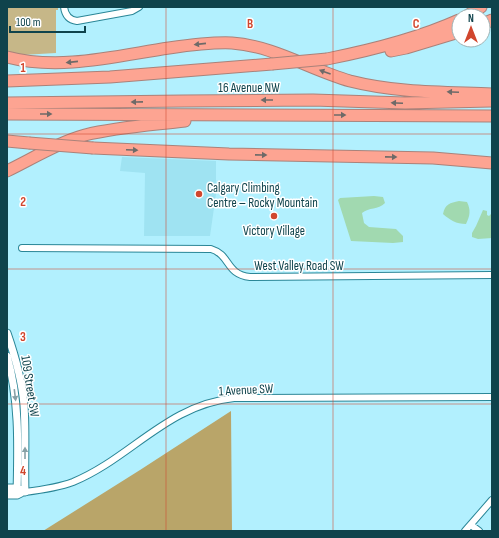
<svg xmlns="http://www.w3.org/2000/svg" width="499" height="538" font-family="'Sofia Sans Condensed',sans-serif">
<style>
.built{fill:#9fe3f2}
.green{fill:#c6b788}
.forest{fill:#b9a569}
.water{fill:#a1d9b0}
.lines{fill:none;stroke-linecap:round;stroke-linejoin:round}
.minor-casing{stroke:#2a8697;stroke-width:8}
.tertiary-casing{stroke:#2a8697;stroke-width:9}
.motorway-casing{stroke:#aa827a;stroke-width:13}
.minor{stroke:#fff;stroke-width:6}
.tertiary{stroke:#fff;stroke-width:7}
.motorway{stroke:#fda492;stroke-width:11}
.motorway-bridge-casing{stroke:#aa827a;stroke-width:13;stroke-linecap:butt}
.motorway-bridge{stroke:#fda492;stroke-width:11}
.oneway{fill:#6e6a68}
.oneway2{fill:#87a1a6}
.grid{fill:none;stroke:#d1462d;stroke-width:1;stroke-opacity:0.55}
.poi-dot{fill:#d1462d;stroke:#fff;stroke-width:1.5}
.labels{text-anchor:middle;stroke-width:3;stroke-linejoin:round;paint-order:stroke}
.street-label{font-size:13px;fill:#0f434c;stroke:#fff}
.poi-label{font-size:13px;fill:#0f434c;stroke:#fff;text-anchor:start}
.grid-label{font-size:13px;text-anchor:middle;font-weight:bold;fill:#d1462d;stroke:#fff;stroke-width:3;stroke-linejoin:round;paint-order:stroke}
</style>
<rect width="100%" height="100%" fill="#b2f0fe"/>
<path class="built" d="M122 157 216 161V194L210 236H144L145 173 120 171Z"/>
<path class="green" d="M7 7H58V10H56V53L22 55 7 53Z"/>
<path class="forest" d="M231 411 232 531H43L140 470Z"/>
<path class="water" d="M374 196 383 197 385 203C378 210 369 207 362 213L364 223 369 227 396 229 403 236V242L393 243 351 241 338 200 340 198Z
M459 201 467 202C471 210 470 216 466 224 456 224 450 220 443 214 445 204 450 203 459 201Z
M483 210 487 211V215L489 216 492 213V238L478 239 472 237V233L476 226Z"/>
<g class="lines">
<g class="minor-casing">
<path id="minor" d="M64 7C65 15 69 20 77 21L132 11 139 7
M22 248 211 249C231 255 225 274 250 277L492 275
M25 492C41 490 57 488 73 482 131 458 167 405 234 398L492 397
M471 525 479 531
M465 531 492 500"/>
</g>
<g class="tertiary-casing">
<path id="tertiary" d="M7 333C15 356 22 380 24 405 26 434 24 463 25 492
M7 356C20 401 18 449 17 495
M7 488H17L21 490
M7 495H17L21 493"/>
</g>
<g class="motorway-casing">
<path id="motorway" d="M467 16 481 7
M483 24 492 20
M391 51 406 48 459 32
M7 57C60 71 116 56 169 48 190 45 211 42 232 43 274 46 311 70 350 81 397 93 445 92 492 94
M327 59C372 50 417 39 459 20
M7 81 110 77 272 64
M7 103 184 101 313 100 405 103 491 101
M7 114 492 116
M7 141 29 143
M93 148 229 154 433 158 492 163
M7 171C32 159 59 142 85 135 118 127 152 125 185 121"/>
</g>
<use href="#minor" class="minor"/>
<use href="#tertiary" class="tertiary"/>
<use href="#motorway" class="motorway"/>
<g class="motorway-bridge-casing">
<path id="motorway-bridge" d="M272 64 327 59
M29 143 93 148"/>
</g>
<use href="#motorway-bridge" class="motorway-bridge"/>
</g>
<defs><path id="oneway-solid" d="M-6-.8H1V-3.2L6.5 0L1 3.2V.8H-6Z"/></defs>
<g class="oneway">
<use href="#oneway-solid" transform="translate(200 44) rotate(174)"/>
<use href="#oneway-solid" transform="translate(72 62) rotate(174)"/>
<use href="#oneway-solid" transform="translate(325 72) rotate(-160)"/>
<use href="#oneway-solid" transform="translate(453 92) rotate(-178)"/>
<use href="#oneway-solid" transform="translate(267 100) rotate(180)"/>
<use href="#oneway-solid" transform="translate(137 102) rotate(179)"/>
<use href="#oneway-solid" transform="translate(397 103) rotate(-178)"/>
<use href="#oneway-solid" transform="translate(46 114)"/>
<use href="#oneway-solid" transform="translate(340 115)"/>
<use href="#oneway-solid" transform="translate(132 150) rotate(3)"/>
<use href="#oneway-solid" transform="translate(261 155) rotate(1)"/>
<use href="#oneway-solid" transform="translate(391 157) rotate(1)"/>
</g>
<g class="oneway2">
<use href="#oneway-solid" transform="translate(15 395) rotate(83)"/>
<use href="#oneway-solid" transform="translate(25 453) rotate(-90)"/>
</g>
<path class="grid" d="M166 7V531M333 7V531M7 134H492M7 269H492M7 404H492"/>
<g class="poi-dot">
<circle cx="199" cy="194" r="4"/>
<circle cx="274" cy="216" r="4"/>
</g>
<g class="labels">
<g class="street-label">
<text x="249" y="92">16 Avenue NW</text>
<text x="299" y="270">West Valley Road SW</text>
<text transform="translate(31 386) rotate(81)" y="5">109 Street SW</text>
<text transform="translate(246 389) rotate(-3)" y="5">1 Avenue SW</text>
</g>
<g class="poi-label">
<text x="207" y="192">Calgary Climbing<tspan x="207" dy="15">Centre – Rocky Mountain</tspan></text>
<text x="274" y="235" text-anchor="middle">Victory Village</text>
</g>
</g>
<g class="grid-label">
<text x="250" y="28">B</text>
<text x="416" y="28">C</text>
<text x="23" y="72">1</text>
<text x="23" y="206">2</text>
<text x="23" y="341">3</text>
<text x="23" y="475">4</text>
</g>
<rect width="499" height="538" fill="none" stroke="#0f434c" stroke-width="16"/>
<g transform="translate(471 28)"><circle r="19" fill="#ffffff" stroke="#9fb4b7"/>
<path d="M0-3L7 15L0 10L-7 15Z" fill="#d1462d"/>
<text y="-6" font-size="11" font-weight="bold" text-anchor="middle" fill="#0f434c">N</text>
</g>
<path d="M10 26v6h75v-6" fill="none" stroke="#0f434c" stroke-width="2"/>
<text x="16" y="26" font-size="12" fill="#0f434c" stroke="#ffffff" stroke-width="3" paint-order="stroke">100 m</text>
</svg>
